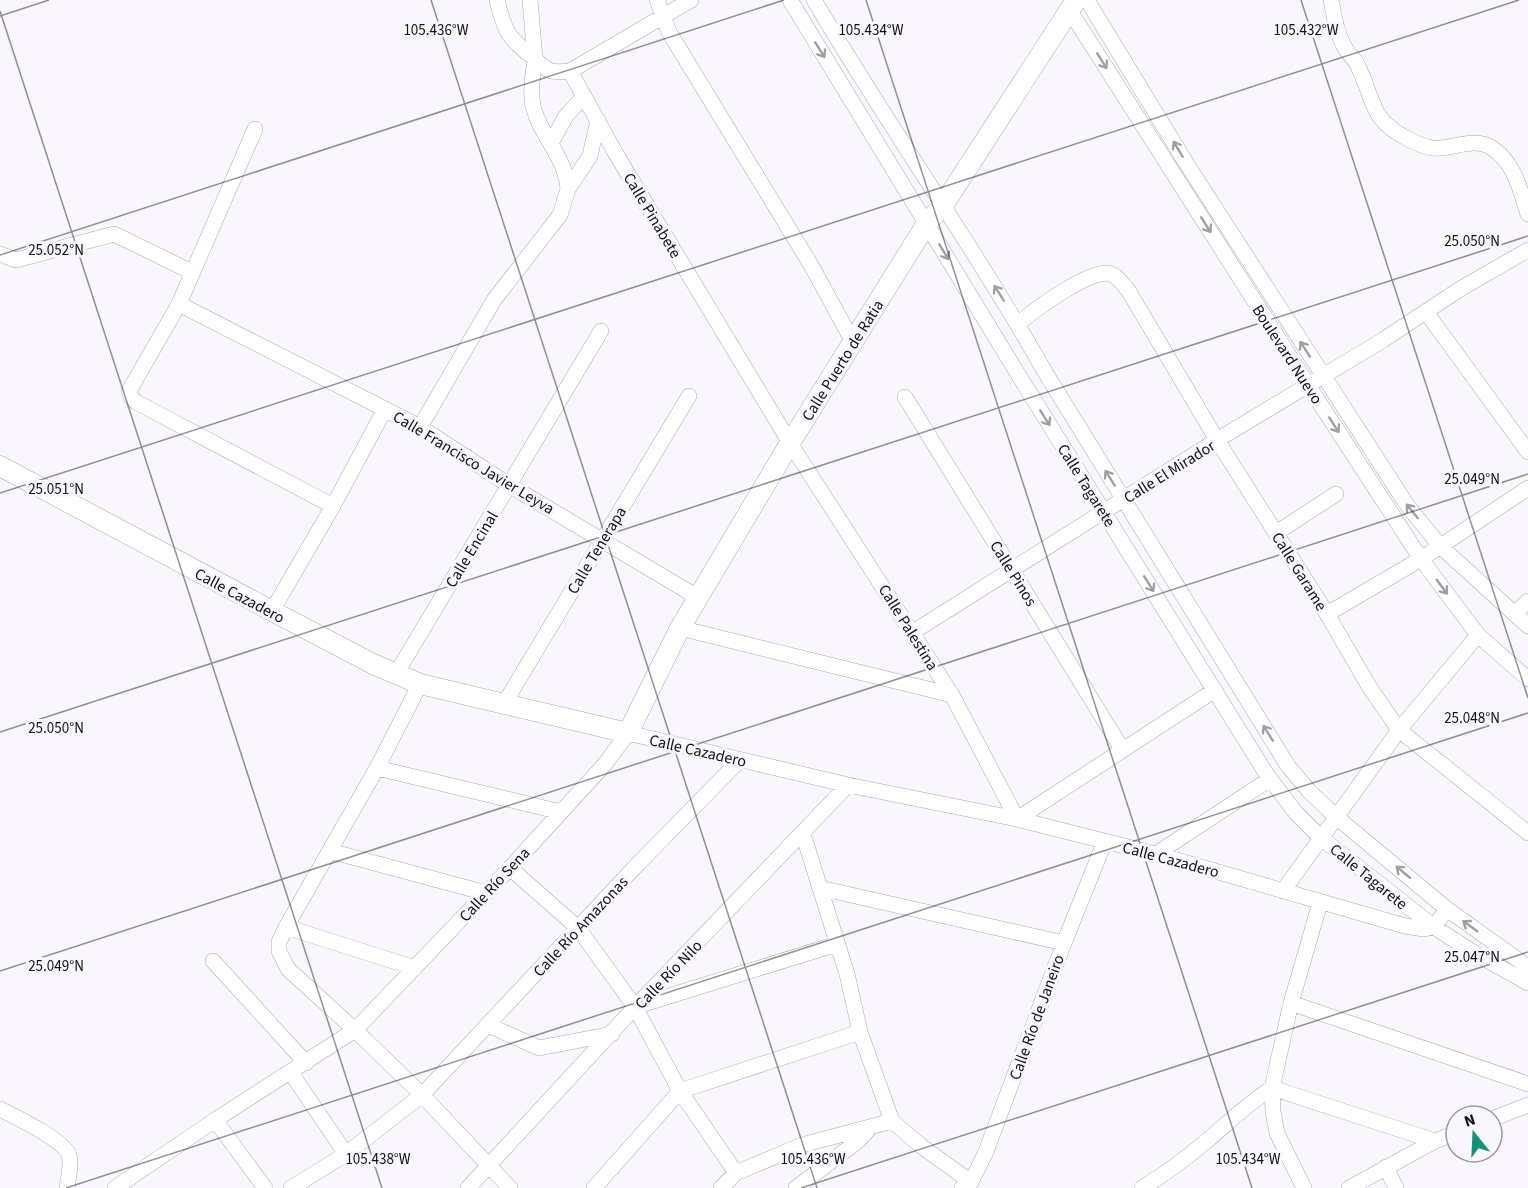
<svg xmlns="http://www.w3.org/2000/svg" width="1528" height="1188" font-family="'Source Sans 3',sans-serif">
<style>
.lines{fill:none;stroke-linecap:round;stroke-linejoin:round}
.minor-casing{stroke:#aca8b5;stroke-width:16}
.tertiary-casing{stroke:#aca8b5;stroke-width:21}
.minor{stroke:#fff;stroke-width:15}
.tertiary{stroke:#fff;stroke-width:20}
.oneway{stroke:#a09fa1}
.ticks{fill:none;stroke:#121015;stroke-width:1.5;stroke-opacity:0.45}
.labels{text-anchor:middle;stroke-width:6;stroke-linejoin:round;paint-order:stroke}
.street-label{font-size:16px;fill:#121015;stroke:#f9f7fd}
.ticks-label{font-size:15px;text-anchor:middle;fill:#121015;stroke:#f9f7fd;stroke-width:6;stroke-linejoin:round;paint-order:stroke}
</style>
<rect width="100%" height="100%" fill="#f9f7fd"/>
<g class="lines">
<g class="minor-casing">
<path id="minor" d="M497 0C505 34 508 37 535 59 533 75 530 90 533 106 540 136 566 157 568 189
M530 0 535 59C548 72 551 73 570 71L691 0
M657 0 669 32 811 265 853 342
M790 0 1021 379 1267 775 1296 813 1320 837 1434 927 1476 954 1528 983
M814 0C888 126 973 245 1045 372L1288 766 1309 791 1335 816 1447 909 1528 967
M1087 0 1188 166 1407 505 1440 546 1528 626
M1331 0C1334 16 1337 34 1345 48 1349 55 1355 59 1358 66 1375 101 1369 119 1408 139 1416 143 1424 147 1433 148 1452 150 1474 136 1492 148 1515 163 1520 190 1528 214
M1070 11 1308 385 1421 559 1478 635 1528 679
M570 71 616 154 790 443 952 695 1017 819
M255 129 179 304 129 391 131 397 136 402 333 506
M551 143 566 116 584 96
M0 254 16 260 114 234 192 272
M179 304 420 427 509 485 699 598
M1426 312 1528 452
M1018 324C1033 311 1092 267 1111 274 1118 276 1123 285 1128 290L1217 440 1327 614 1370 688 1399 730 1528 833
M905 397 1122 749
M420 427 494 300 560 215 568 189 590 156 598 120
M1276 533 1336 494
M272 611 333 506 385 409
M1515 613 1528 601
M1327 614 1421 559 1528 488
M680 628 952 695
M913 632 1217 440 1383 340 1460 289 1528 250
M396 674 601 331
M420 684 377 768 286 927 279 942V951L288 969 355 1030 422 1095 510 1188
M504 704 689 396
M377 768 561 812
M1017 819 1215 690
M803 834 847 974 860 1032 892 1121
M330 851 486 893
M1156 854 1270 779
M510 868 578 928 635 1007 680 1091 736 1173
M820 888 1064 943
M1283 891 1399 730 1478 635
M286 927 415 968
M213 961 306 1063
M1291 1003 1528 1084
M637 1006 837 944
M488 1025 539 1048 612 1034
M291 1073 346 1154
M0 1109C16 1117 64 1140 69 1155 72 1164 68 1179 67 1188
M1492 1119 1528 1105
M215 1120 265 1188
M892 1121 921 1146 971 1182
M1386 1167 1396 1188
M115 1188 215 1120 355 1030 510 868 605 764 628 733 848 785 1017 819 1156 854 1405 926 1424 929 1434 927 1447 909
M291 1188 346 1154 422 1095 634 868 740 760
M468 1188 635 1007 848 785
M594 1188 680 1091 860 1032
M721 1188 736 1173 802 1145 892 1121
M796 1188 858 1141 872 1126
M962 1188 971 1182 985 1154 1064 943 1105 841
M1142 1188C1163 1175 1184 1160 1203 1144 1226 1125 1247 1104 1272 1088L1435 1141
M1304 1188 1277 1133 1273 1112 1272 1088 1291 1003 1320 903
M1349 1188 1435 1141 1456 1133"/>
</g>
<g class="tertiary-casing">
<path id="tertiary" d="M0 466 272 611 373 664 420 684 628 733 680 628 790 443 927 223 944 204 1076 0"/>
</g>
<use href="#minor" class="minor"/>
<use href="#tertiary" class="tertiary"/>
</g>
<defs><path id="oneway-shaft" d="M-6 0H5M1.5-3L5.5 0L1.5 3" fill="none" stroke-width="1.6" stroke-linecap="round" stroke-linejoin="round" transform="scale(1.5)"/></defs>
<g class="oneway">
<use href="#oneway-shaft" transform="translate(820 50) rotate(58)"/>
<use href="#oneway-shaft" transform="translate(1102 61) rotate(58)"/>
<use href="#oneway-shaft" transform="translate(1178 149) rotate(-121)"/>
<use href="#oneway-shaft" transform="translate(1206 225) rotate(58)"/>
<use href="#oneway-shaft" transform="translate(944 252) rotate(59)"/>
<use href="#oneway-shaft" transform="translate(999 293) rotate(-122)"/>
<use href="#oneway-shaft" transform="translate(1305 349) rotate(-123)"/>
<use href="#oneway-shaft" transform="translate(1045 418) rotate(58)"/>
<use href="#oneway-shaft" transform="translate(1334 425) rotate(57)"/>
<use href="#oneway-shaft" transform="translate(1110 478) rotate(-122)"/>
<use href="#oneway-shaft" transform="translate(1412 511) rotate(-129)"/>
<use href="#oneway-shaft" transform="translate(1149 584) rotate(58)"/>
<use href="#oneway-shaft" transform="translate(1442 587) rotate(54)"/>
<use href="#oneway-shaft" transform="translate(1268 733) rotate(-122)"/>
<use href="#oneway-shaft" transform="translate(1403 872) rotate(-140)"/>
<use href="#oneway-shaft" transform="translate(1470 926) rotate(-144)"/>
</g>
<path class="ticks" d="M431 0 817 1188M866 0 1252 1188M1301 0 1528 698M0 11 382 1188M0 16 49 0M0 255 784 0M0 493 1519 0M0 732 1528 236M0 971 1528 474M66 1188 1528 713M801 1188 1528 952"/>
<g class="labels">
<g class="street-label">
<text transform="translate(653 215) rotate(59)" y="6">Calle Pinabete</text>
<text transform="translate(1288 354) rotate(57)" y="6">Boulevard Nuevo</text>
<text transform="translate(842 360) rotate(-58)" y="6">Calle Puerto de Ratia</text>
<text transform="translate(474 462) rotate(31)" y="6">Calle Francisco Javier Leyva</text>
<text transform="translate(1169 471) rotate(-32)" y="6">Calle El Mirador</text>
<text transform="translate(1087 485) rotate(58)" y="6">Calle Tagarete</text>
<text transform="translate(471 549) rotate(-59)" y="6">Calle Encinal</text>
<text transform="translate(596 550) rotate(-59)" y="6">Calle Tenerapa</text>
<text transform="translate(1300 571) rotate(58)" y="6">Calle Garame</text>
<text transform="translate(1014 573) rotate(58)" y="6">Calle Pinos</text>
<text transform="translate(240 595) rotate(28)" y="6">Calle Cazadero</text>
<text transform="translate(909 627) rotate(58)" y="6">Calle Palestina</text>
<text transform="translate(698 750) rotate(13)" y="6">Calle Cazadero</text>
<text transform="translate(1171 859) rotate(15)" y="6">Calle Cazadero</text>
<text transform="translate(1369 876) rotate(39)" y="6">Calle Tagarete</text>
<text transform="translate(494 884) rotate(-47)" y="6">Calle Río Sena</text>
<text transform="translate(580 926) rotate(-47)" y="6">Calle Río Amazonas</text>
<text transform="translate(668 974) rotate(-46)" y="6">Calle Río Nilo</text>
<text transform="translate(1036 1017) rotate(-70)" y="6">Calle Río de Janeiro</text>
</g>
</g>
<g class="ticks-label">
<text x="436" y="35">105.436°W</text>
<text x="871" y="35">105.434°W</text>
<text x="1306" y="35">105.432°W</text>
<text x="1472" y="246">25.050°N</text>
<text x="56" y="255">25.052°N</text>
<text x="1472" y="484">25.049°N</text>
<text x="56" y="494">25.051°N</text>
<text x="1472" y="723">25.048°N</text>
<text x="56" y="733">25.050°N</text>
<text x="1472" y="962">25.047°N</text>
<text x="56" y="971">25.049°N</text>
<text x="378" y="1164">105.438°W</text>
<text x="813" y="1164">105.436°W</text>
<text x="1248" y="1164">105.434°W</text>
</g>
<g transform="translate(1474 1134) rotate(342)"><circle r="28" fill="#f9f7fd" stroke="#9d9ba0" stroke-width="1.5"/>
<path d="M0-4.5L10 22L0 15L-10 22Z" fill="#13927a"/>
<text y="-9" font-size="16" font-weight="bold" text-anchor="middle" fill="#121015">N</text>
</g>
</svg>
